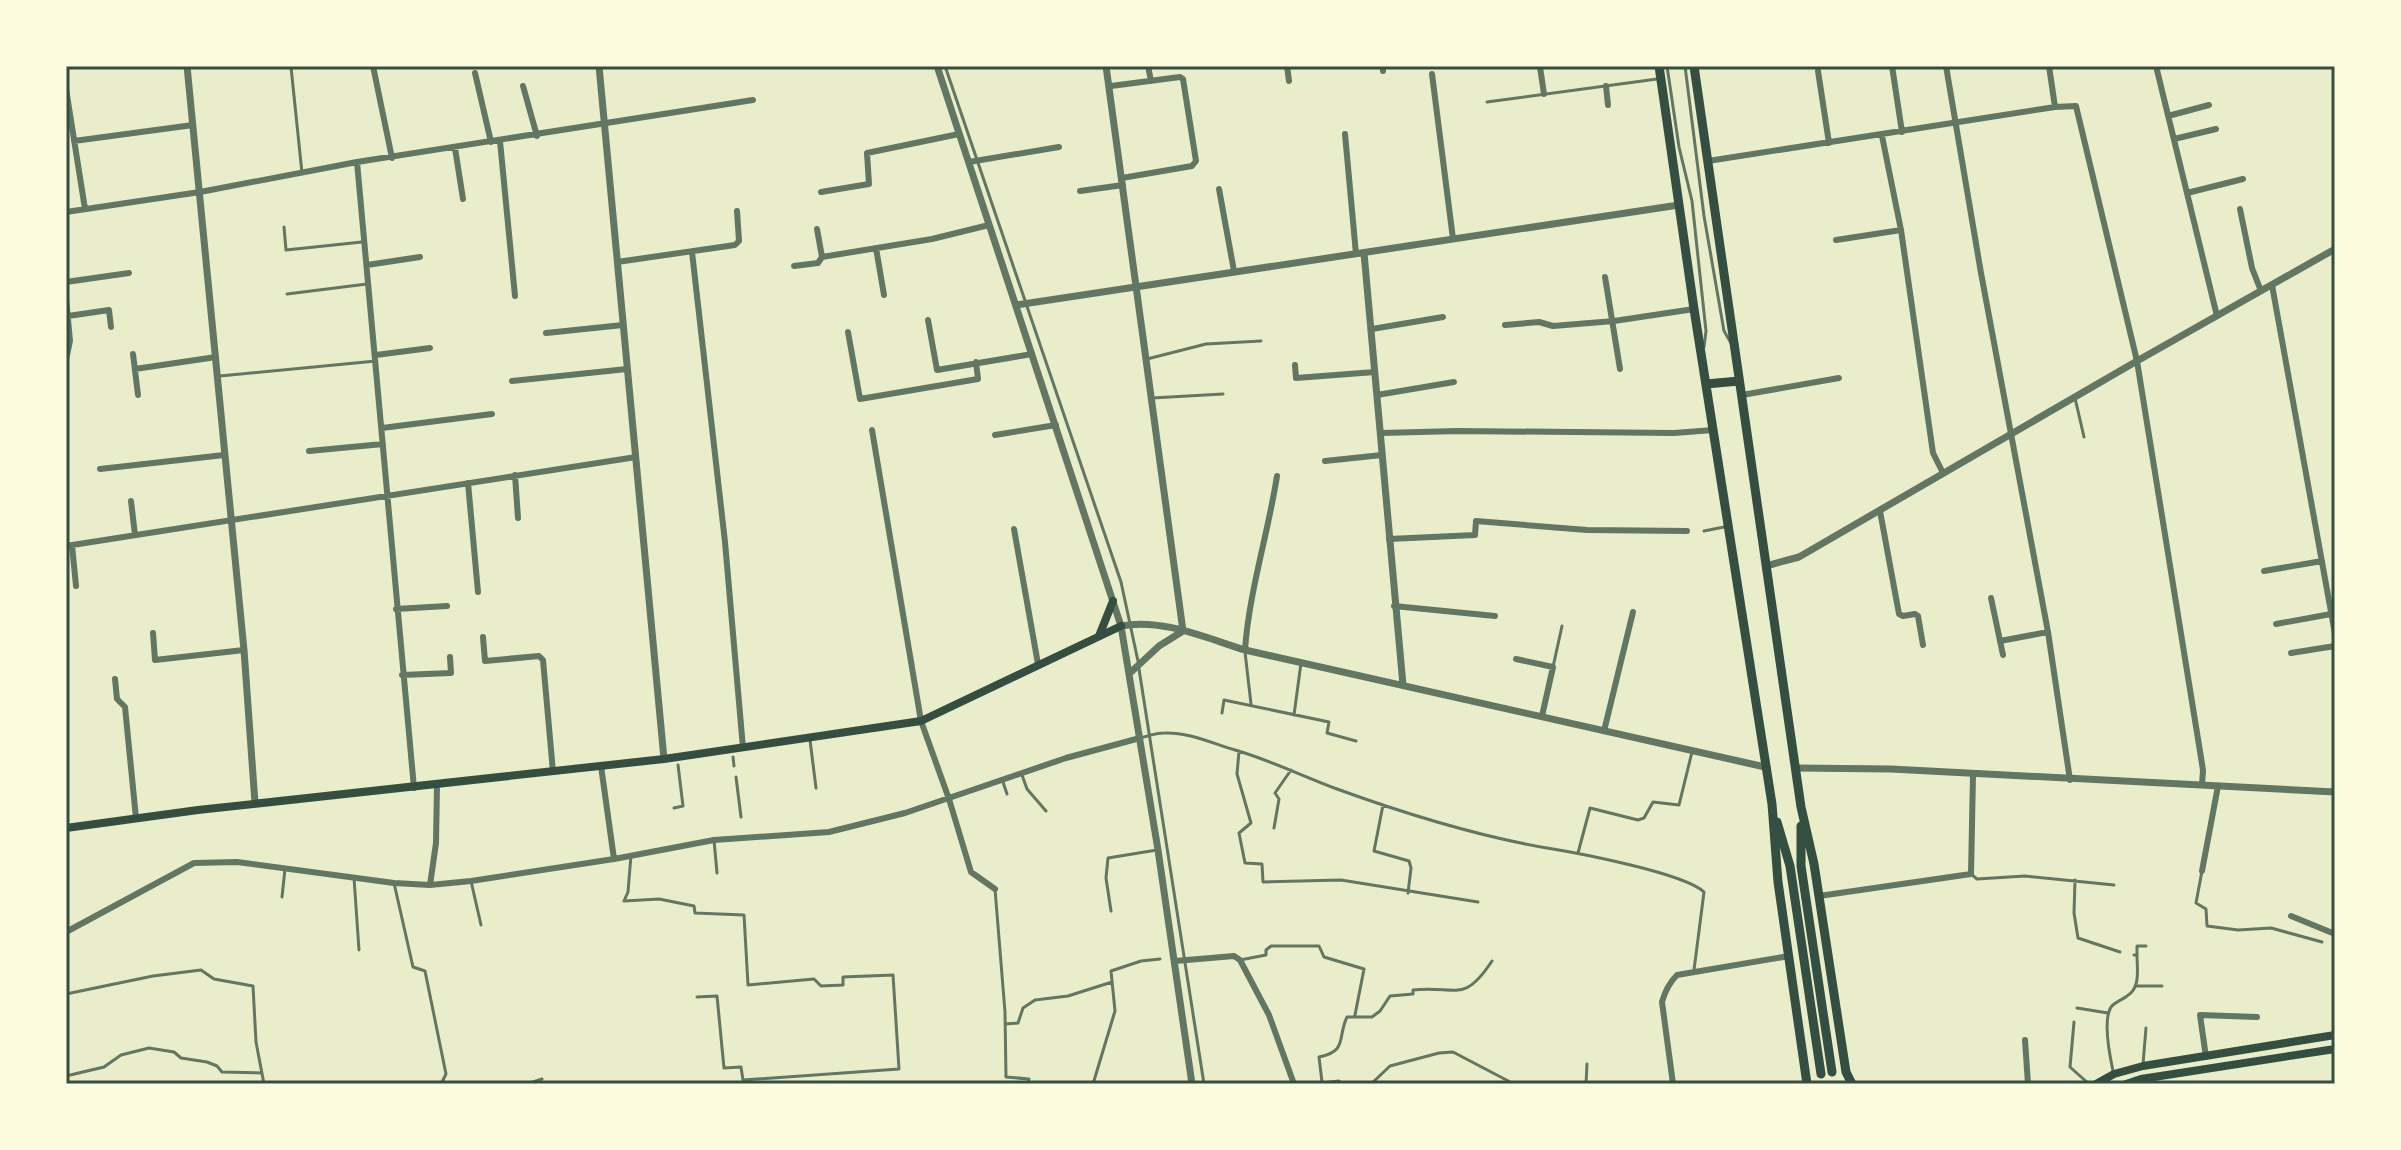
<svg xmlns="http://www.w3.org/2000/svg" width="2401" height="1150" font-family="Bitter,serif">
<style>
.lines{fill:none;stroke-linecap:round;stroke-linejoin:round}
.service{stroke:#617663;stroke-width:3}
.minor{stroke:#617663;stroke-width:6}
.tertiary{stroke:#617663;stroke-width:7}
.secondary{stroke:#344e41;stroke-width:8}
.primary{stroke:#344e41;stroke-width:9}
.neatline{fill:none;stroke:#344e41;stroke-width:3}
</style>
<rect width="100%" height="100%" fill="#e9edc9"/>
<g class="lines">
<path class="service" d="M945 66 1121 582 1138 661
M1667 66 1679 147 1692 201 1706 331 1704 347
M1685 66 1704 216 1724 331 1731 343
M291 67 302 173
M1487 102 1657 79
M284 227 286 250 362 242
M287 294 367 284
M1147 359 1206 344 1261 341
M220 376 376 361
M1152 398 1223 394
M2075 398 2084 437
M1704 531 1724 527
M1245 652 1251 704
M1553 667 1562 626
M1139 669 1204 1084
M1222 713 1224 700 1329 722 1327 733 1356 741
M1294 715 1301 663
M1140 738C1148 736 1156 733 1164 733 1189 732 1211 743 1235 750 1270 760 1302 776 1337 789 1403 813 1477 836 1547 848 1578 853 1684 873 1704 892L1694 970
M810 740 816 788
M1239 751 1237 774 1251 823 1239 833 1245 863 1262 864 1263 882 1341 880 1478 902
M733 757 734 766
M1022 775 1027 789 1046 811
M736 777 741 817
M1003 782 1007 794
M1383 805 1374 851 1409 861 1411 868 1408 893
M674 808 683 806 678 765
M1274 828 1279 799 1275 793 1291 770
M714 840 717 873
M1578 853 1590 808 1638 820 1644 818 1653 802 1679 805 1692 752
M631 855 628 892 624 901 659 899 694 906 695 913 744 915 748 985 814 979 821 986 843 985V977L893 975 899 1069 743 1080 741 1067 724 1068 717 996 697 997
M2202 871 2196 903 2206 909 2207 926 2238 930 2271 928 2322 942
M1971 874 1977 879 2025 876 2114 885
M354 878 359 950
M2075 880 2074 913 2078 938 2120 952
M471 881 481 925
M394 883 413 967 425 971 446 1074 441 1084
M995 889 1005 1012 1006 1077 1029 1079 1028 1084
M282 897 285 869
M1111 911 1106 878 1108 858 1157 850
M2137 955V946H2146
M1240 960 1266 955V950L1271 946H1319L1324 957 1364 969 1355 1015
M2137 986H2162
M66 994 153 976 201 970 214 979 253 986 256 1042 264 1084
M2077 1008 2108 1013
M2074 1022 2070 1067 2089 1084
M1005 1024 1018 1023 1023 1008 1035 1000 1068 996 1112 982
M2143 1064 2146 1028
M2113 1071C2110 1057 2103 1020 2111 1007 2115 1002 2122 1000 2127 996 2141 988 2137 968 2137 955H2134
M66 1076 104 1067 121 1055 149 1048 174 1052 181 1058 207 1062 217 1066 222 1072 261 1073
M1322 1082 1319 1057C1348 1051 1337 1038 1347 1017H1372L1380 1011 1390 996 1413 994V990C1456 985 1463 1005 1492 961
M527 1084 542 1079
M1093 1084 1115 1011 1111 971 1141 961 1160 959
M1312 1084 1339 1081 1342 1084
M1371 1084 1390 1066 1439 1053 1453 1052 1514 1084
M1586 1084 1587 1064"/>
<path class="minor" d="M373 66 392 158
M1148 66 1151 81
M1287 66 1289 81
M1383 66V71
M1892 66 1902 132
M1946 66 1981 273 2048 632 2070 780
M2049 66 2055 107
M2156 66 2217 316
M1540 67 1544 94
M1818 71 1829 143
M475 73 491 142
M1432 74 1453 239
M523 86 537 136
M1111 86 1180 77 1183 79 1196 161 1192 166 1122 178
M1606 86 1608 105
M66 89 85 209
M2168 116 2209 105
M1345 134 1356 254
M1882 136 1901 230 1933 453 1943 473
M2174 139 2216 129
M74 141 193 125
M500 141 515 296
M455 148 463 199
M1708 161 2055 107 2076 106 2137 361 2203 770 2202 785
M357 162 414 788
M969 162 1059 147
M1219 189 1234 271
M1080 191 1123 185
M821 192 869 184 867 153 959 134
M2187 193 2243 179
M2240 209 2252 268 2261 291
M66 212 200 192 357 162 753 100
M817 229 822 257
M1836 240 1901 230
M876 248 884 295
M692 252 725 542 743 748
M617 262 735 245 739 241 737 211
M367 265 420 257
M794 266 818 263 822 257 932 239 989 225
M1605 277 1620 369
M66 282 129 273
M2272 285 2335 634
M66 298 70 341 66 360
M68 316 109 310 111 327
M928 320 937 370 1032 354
M1505 325 1539 322 1553 326 1614 321 1694 309
M1372 329 1443 317
M848 332 860 399 978 379 976 362
M546 333 623 325
M133 354 138 395
M376 355 430 348
M1295 365 1296 378 1375 372
M135 369 216 357
M512 381 627 369
M1377 395 1454 382
M1742 395 1839 378
M382 428 492 414
M872 430 921 721 949 799 971 872 995 889
M1381 433 1458 431 1674 433 1713 430
M995 435 1056 425
M309 451 383 444
M1325 461 1382 455
M100 469 224 455
M515 475 518 518
M468 483 478 592
M131 501 135 535
M1880 511 1899 614 1903 616 1915 614 1918 616 1923 645
M1014 529 1038 664
M1389 539 1475 535 1476 521 1587 530 1687 531
M72 545 76 586
M66 546 636 457
M2264 571 2322 561
M1991 598 2003 655
M1394 606 1495 616
M396 609 447 606
M2276 624 2331 614
M153 633 155 660 244 650
M483 637 485 661 539 656 543 660 553 772
M2000 641 2048 632
M1245 650C1249 592 1268 534 1277 476
M2291 653 2335 646
M1516 659 1553 667 1542 716
M402 675 451 673 450 657
M115 679 117 699 125 707 136 818
M1604 731 1633 612
M601 766 614 859
M2202 871 2218 786
M430 885 436 843 437 785
M1819 896 1971 874 1973 775
M2291 916 2335 934
M66 932 194 863 237 862 394 883 430 885 471 881 614 859 714 840 829 832 905 813 1066 758 1140 738
M2335 950V940
M1175 961 1234 956 1240 960 1269 1015 1294 1084
M2025 1040 2028 1084
M2206 1057 2200 1015 2257 1017
M1673 1084 1662 1002C1665 991 1669 983 1677 975L1789 956"/>
<path class="tertiary" d="M187 66 244 650 255 803
M599 66 664 759
M937 66 1121 626 1158 850 1192 1084
M1106 66 1183 631 1159 646 1130 673
M1364 253 1403 685
M1016 305 1679 205
M1766 566 1799 557 2137 361 2335 249
M1121 626C1162 618 1206 638 1245 650L1765 767
M1795 768 1891 769 2335 792"/>
<path class="secondary" d="M1099 636 1113 601
M66 828 198 810 664 759 921 721 1121 626
M2096 1084 2114 1074 2143 1066 2335 1035
M2126 1084 2141 1079 2335 1049"/>
<path class="primary" d="M1659 66 1694 309 1772 804 1778 882 1807 1084
M1694 66 1801 807 1814 864 1846 1072 1852 1084
M1706 384 1739 381
M1777 822 1790 866 1821 1074
M1801 826V866L1832 1072"/>
</g>
<rect width="2401" height="1150" fill="none" stroke="#fefae0" stroke-width="136"/>
<rect x="68" y="68" width="2265" height="1014" class="neatline"/>
</svg>
